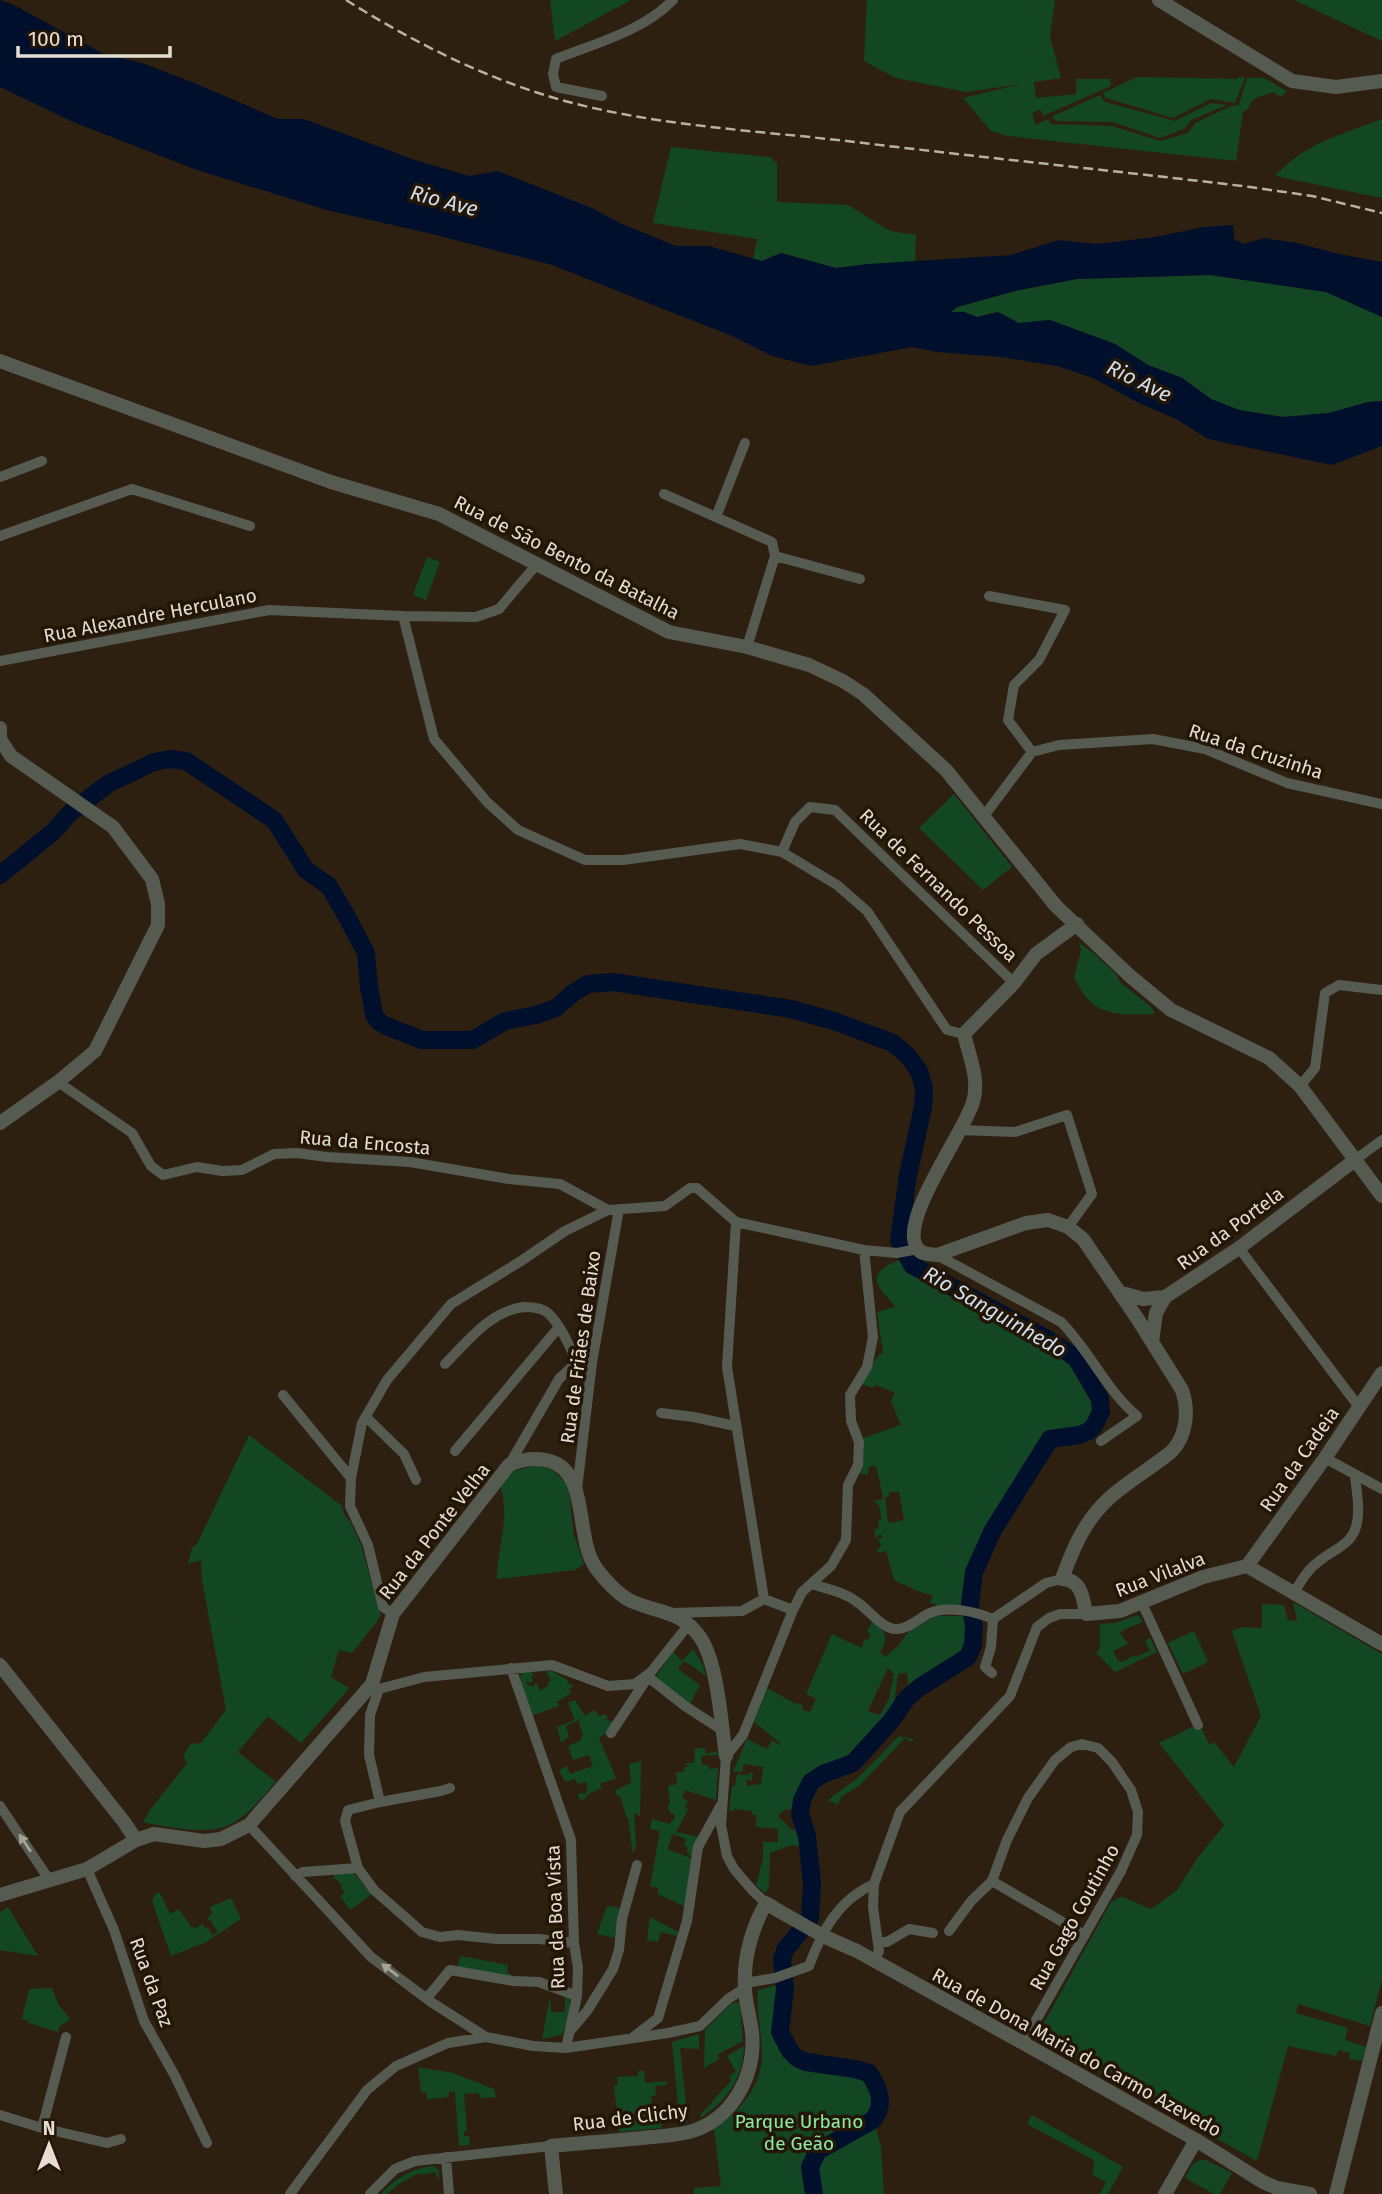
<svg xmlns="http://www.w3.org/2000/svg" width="1382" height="2194" font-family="'Fira Sans',sans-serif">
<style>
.green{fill:#134723;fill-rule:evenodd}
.water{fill:#00102c}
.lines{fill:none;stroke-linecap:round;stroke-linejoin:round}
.river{stroke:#00102c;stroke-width:18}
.minor{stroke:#565b52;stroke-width:10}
.tertiary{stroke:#565b52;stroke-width:14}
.rail{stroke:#bab1a5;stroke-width:2.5;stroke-dasharray:10 5;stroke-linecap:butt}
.tertiary-bridge{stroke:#565b52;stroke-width:14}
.oneway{fill:#a5a298}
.labels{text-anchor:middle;stroke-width:7;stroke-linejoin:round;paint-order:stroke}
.street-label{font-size:19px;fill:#e5ddd2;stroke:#231607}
.park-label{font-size:19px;fill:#8beaa1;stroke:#231607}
.water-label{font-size:21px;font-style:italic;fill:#cfddee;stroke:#231607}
</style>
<rect width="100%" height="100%" fill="#2d2010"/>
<path class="green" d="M550 0H631L555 41Z
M867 0H1055L1050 37 1061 78 1034 82 1036 98 1076 94V79H1110L1111 86 1043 116 1040 109 1032 113 1035 125 1048 119 1051 124 1112 126 1160 141 1188 133 1195 123 1231 106 1239 105 1247 78H1264L1287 91 1281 97 1273 92C1267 95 1258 96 1253 100 1248 106 1250 109 1243 112L1236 161 1008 136 991 131 963 98 1021 84 966 92 896 78 864 61Z
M1294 0H1382V41Z
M1137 77 1238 79 1239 77H1245L1235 103 1211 99 1173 118 1106 98 1103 93Z
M1100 95 1105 102 1175 121 1211 103 1227 105 1191 120 1184 129 1160 138 1113 122 1057 121 1051 117Z
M1382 119V198L1275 176C1302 145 1344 133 1382 119Z
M671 147 770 157 777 163V202L848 205 890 231 916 235 915 261 836 268 781 253 762 261 753 259 757 239 653 223Z
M1210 275 1326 292 1382 317V401L1368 402 1329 413 1283 417 1239 410 1211 399 1182 378 1148 365 1115 344 1050 320 1019 323 998 312 977 317 964 312 950 313 957 307 1015 291 1077 279Z
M427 557 440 562 426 600 413 595Z
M954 794 1012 867 983 890 919 828Z
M1078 942 1092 952 1116 974 1120 982 1152 1008 1155 1014C1132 1015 1101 1017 1086 997 1081 991 1078 984 1074 978L1081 950Z
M906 1258 912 1268 1047 1343 1075 1361 1096 1396 1099 1408 1094 1422 1089 1428 1079 1432 1048 1437C1020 1482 965 1553 968 1608L938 1606 930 1602 933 1595 923 1593 894 1580 886 1551 876 1553 881 1545 878 1540 883 1537 880 1534 875 1539V1529H879L878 1520 882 1519 879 1505 873 1500H882L883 1497 876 1466H869L868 1474H858L864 1452 861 1439 903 1424 900 1423 891 1401 895 1393 876 1385 873 1388 861 1384C868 1374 873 1358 883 1352L877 1312 895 1307C891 1300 884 1295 880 1288 868 1271 893 1262 906 1258ZM889 1492H899L904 1520 888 1523 885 1497H889Z
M249 1435 342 1506 345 1517 350 1521 361 1545 381 1616 352 1653 339 1650 331 1677 349 1688 348 1690 301 1743 268 1716 238 1752 276 1782C241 1821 231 1836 176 1828 165 1826 154 1825 143 1822L150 1810 187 1763 183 1756 191 1744 201 1743 226 1710 202 1580 201 1560 188 1564 192 1548 197 1544Z
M536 1465 552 1470 568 1484 574 1535 584 1564 575 1570 497 1579C497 1548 511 1517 500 1486L514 1471Z
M1293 1602 1382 1654V1979L1370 2026 1298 2004 1296 2013 1348 2028 1345 2040 1366 2047 1362 2061 1349 2059 1350 2053 1338 2050 1336 2056 1288 2046 1257 2161 1041 2040 1038 2034 1111 1902 1118 1898 1123 1897 1151 1909 1177 1890 1197 1859 1224 1825 1159 1743 1192 1727 1197 1730 1202 1729 1209 1745 1214 1742 1234 1767 1261 1716 1232 1631 1242 1627 1262 1628V1604L1284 1605 1288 1621 1297 1620Z
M1138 1615 1143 1622 1123 1630 1120 1633 1128 1644 1113 1651 1118 1661 1122 1662 1135 1655 1136 1657 1150 1651 1145 1640 1150 1638 1157 1652 1115 1672 1096 1653 1100 1649V1624L1115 1623Z
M936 1616H970C973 1628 973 1643 967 1654 958 1667 930 1676 917 1687 892 1707 878 1739 852 1760 847 1764 839 1765 832 1767 811 1776 801 1789 795 1810L785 1809 778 1816 793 1831 798 1824 802 1831 805 1849 792 1845 770 1853 769 1885 766 1893 756 1886 763 1858V1842H778V1829L756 1827V1815L752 1814V1811L735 1809 734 1811H729L732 1786H735L737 1774 749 1775 750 1772 753 1773 752 1781 746 1779 747 1786 761 1784 763 1767 744 1764 742 1772H733L747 1739 767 1749 772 1740 780 1745V1743L754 1722 767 1688 796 1704 797 1703 803 1705 802 1709 810 1712 816 1699 806 1694 832 1634 862 1648 864 1639 867 1640 870 1637V1634L867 1631 872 1622C885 1630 890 1637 880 1652L885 1657 898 1646 910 1630ZM888 1668 894 1674 889 1699 880 1715 868 1711ZM907 1673 909 1691 893 1709 898 1674Z
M1194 1631 1208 1662 1183 1674 1168 1643Z
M693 1649 703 1665 706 1676 684 1661 678 1669 700 1685 689 1706 657 1681 656 1676 673 1652 682 1661Z
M530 1669 535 1677 530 1675 533 1680 531 1683 527 1681 525 1683 533 1687 536 1682 540 1691 548 1686V1682L551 1680 545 1670 552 1671 569 1681 567 1684 570 1683 573 1687 569 1689 571 1693 557 1702 559 1706 531 1716 520 1678 523 1671Z
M575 1700 585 1716 594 1710 599 1716 605 1714 608 1717 605 1720 617 1722 609 1735 604 1734 599 1738 616 1778 600 1784 602 1788 590 1793 581 1802 578 1793 585 1794 588 1788 586 1782 577 1784 575 1779 565 1782 559 1770 567 1766 570 1774 593 1766 589 1755 573 1760 568 1746 580 1741 583 1734 578 1721 585 1717 566 1726 569 1736 561 1743 557 1727 575 1720 568 1703Z
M899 1736 914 1739 911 1742 905 1738 860 1785 841 1797 838 1805 828 1800 858 1778Z
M695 1748H705L706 1754 717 1751 718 1755 701 1756 702 1765H708L709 1769 718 1768 716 1800 685 1790 682 1798 688 1801 685 1807 688 1810 676 1832 699 1837 695 1854 690 1856 687 1852 688 1847 684 1846 686 1839 673 1834 667 1849 693 1859 686 1907 658 1894V1888L650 1886 660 1831 650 1829 652 1819 670 1824 675 1818 674 1814H670V1810H668V1805L670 1804 668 1786 677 1784 676 1772H684L685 1767H689L685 1763H694Z
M641 1761 640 1816 634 1813 636 1846 633 1855 628 1818 626 1817 621 1797 616 1794 615 1791 631 1783 629 1764Z
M349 1871C361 1876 362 1887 372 1894L350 1910 340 1896 345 1893 341 1887 342 1885 334 1878V1872Z
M160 1893 170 1914 179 1909 191 1927 196 1928 203 1924 205 1928 208 1927 212 1935 218 1932 210 1920H207L212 1913 210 1907 231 1898 241 1919 206 1942 171 1956 152 1901 155 1894Z
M607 1906 618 1907 620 1910 615 1938 597 1934Z
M8 1907 38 1956 0 1950V1912Z
M650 1917 680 1933 678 1936 661 1932 658 1942 647 1940Z
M461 1956 508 1965 507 1973 511 1974V1978L456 1969Z
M780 1984 775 2028 779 2043 790 2057 808 2070 817 2072 854 2071 864 2077 872 2087 876 2103 872 2114 881 2147 884 2194H694V2188L721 2186 714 2129C739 2113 762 2086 762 2055 762 2033 756 2011 758 1990Z
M52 1988 58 2004 70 2019 59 2027 58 2032 29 2023V2021L22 2019 29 1989Z
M565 1996 570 1997C569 2010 569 2024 561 2035L542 2039 550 1997 551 2012H565Z
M737 2002 740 2004 743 2041 717 2055 719 2059 704 2068 705 2030 731 2004Z
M699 2034V2049L680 2048 688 2123 680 2126 672 2042Z
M744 2046C743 2079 727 2100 701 2118V2114L731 2081 729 2076 736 2072 727 2056Z
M418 2067 453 2073 494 2089 496 2097 480 2098 479 2093 464 2094 467 2131H464V2136H469L470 2145 459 2146 455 2092 449 2091V2097L427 2099V2093L421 2092Z
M638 2071H644L645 2083 666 2081 667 2085 655 2086 656 2096H651L653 2115 654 2117H661L662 2128 619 2132 614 2086 618 2085 617 2077 638 2076Z
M1032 2115 1123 2167 1108 2194H1100L1106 2182 1093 2175 1094 2160 1027 2124Z
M1200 2160H1206L1232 2173 1220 2194H1214L1185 2178 1192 2165Z
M433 2166 439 2170V2181L435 2172 420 2175 419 2173 399 2184 387 2194H381C394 2179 413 2168 433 2166Z"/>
<path class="water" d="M0 0 14 5 104 54 142 63 197 84 278 119H304L415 160 469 176 498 171 592 208 622 224 676 246H709L762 261 781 253 836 268 868 264 1011 255 1058 240 1097 244 1155 237 1204 227 1233 225 1234 239 1244 244 1264 238 1297 243 1339 254 1382 262V317L1326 292 1210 275 1077 279 1015 291 957 307 951 312H964L977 317 998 312 1019 323 1050 320 1115 344 1148 365 1182 378 1211 399 1239 410 1283 417 1329 413 1368 402 1382 401V446L1332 465 1208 439 1178 420 1137 402 1093 378 1057 366 1001 357 937 352 912 347 811 366 772 356 732 336 552 265 436 235 327 210 197 170 73 122 0 87Z"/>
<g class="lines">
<path class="river" d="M0 875 53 832 71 812 108 784 154 762 170 759 186 761 274 820 306 870 329 886 347 917 366 953 369 987 374 1014 378 1021 386 1026 422 1040H473L505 1021 536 1015 556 1008 573 993 588 984 613 982 791 1009 834 1021 893 1043 908 1056 919 1071 924 1088 923 1107 908 1175 899 1240 912 1265 1049 1340 1076 1358 1100 1399 1101 1412 1094 1426 1089 1431 1079 1435 1050 1439 993 1530 974 1572 970 1604 974 1626 973 1645 968 1657 920 1687 907 1698 892 1720 853 1763 823 1774 811 1782 802 1800 800 1814 807 1836 812 1883 810 1919 785 1950 782 1960 785 1989 780 2032 790 2051 797 2058 806 2062 855 2069 869 2073C879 2089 886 2103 873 2120L818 2151 810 2167 814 2194"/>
<path class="minor" d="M602 96 556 87 553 74 556 59C596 43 643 31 673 0
M0 477 42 461
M664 494 772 542 775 556 860 579
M716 517 745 443
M0 536 132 489 250 526
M989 596 1065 610 1039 660 1014 685 1008 720 1032 752
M403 616 434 739 487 802 518 830 585 860H623L740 844 782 852 837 885 867 911 947 1030 964 1034
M747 647 775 556
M0 661 269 610 403 616 476 617 499 609 537 564
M984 816 1032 752 1059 745 1153 739 1205 749 1287 783 1382 804
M782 852 795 822 810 807 835 810 1014 983
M58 1082 132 1133 151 1166 163 1175 197 1167 222 1171 242 1170 274 1154 297 1153 327 1157 410 1162 509 1179 560 1184 608 1210 665 1206 690 1188H697L736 1222 864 1250 897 1253 918 1249
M1300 1086 1315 1068 1325 993 1339 985 1382 990
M960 1130 1015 1132 1067 1115 1092 1194 1068 1227
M1355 1160 1382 1140
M736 1222 727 1367 764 1599
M1239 1248 1359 1407
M937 1255 1061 1322C1090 1351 1106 1390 1137 1416L1101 1441
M445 1364C468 1341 490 1311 524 1307 532 1307 543 1308 549 1314 562 1327 569 1346 577 1362
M283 1395 351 1478
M661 1413 694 1417 735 1426
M366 1417 404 1454 416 1480
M455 1451 559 1327
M1325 1458 1382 1489
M509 1465 559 1379 577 1362 583 1363
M577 1489 592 1363 619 1209
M812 1584C827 1589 844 1592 857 1602 868 1609 882 1629 896 1629 908 1630 920 1617 930 1613 947 1605 977 1612 993 1619
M1294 1593C1301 1581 1307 1570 1318 1562 1338 1546 1357 1544 1358 1514 1359 1502 1356 1488 1355 1475
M1142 1603 1198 1725
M672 1613 742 1611 764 1599 793 1610 802 1592 831 1566 846 1540 848 1485 858 1465 859 1442 851 1421 850 1395 867 1367 873 1337 864 1250
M393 1614 383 1607 368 1545 350 1506 351 1478 362 1423 387 1380 451 1304 521 1261 565 1231 608 1210
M993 1619 1046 1583 1062 1579
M511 1668 571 1840 574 1943 578 1968 577 1996 566 2048
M992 1673 985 1667 991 1647 993 1619
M648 1677 685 1706 722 1730
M375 1687 379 1689 424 1677 552 1665 608 1686 635 1684 651 1672 689 1624
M379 1689 370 1715 369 1755 380 1802 348 1810 345 1821 358 1868 374 1890 422 1932 440 1937 458 1935 496 1939H539L574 1943
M611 1733 646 1680
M380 1802 441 1791 450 1788
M0 1806 50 1881
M249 1825 371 1957 431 2002 486 2037
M87 1869 114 1930 144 2021 175 2076 207 2143
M295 1876 303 1872 358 1868
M992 1881 1085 1935
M766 1903 753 1891 734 1869 727 1856 721 1825 726 1756 743 1735 793 1610
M949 1931 972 1900 992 1881 1007 1840 1028 1798 1055 1760 1071 1747 1082 1744 1098 1748 1112 1762 1131 1790 1138 1812 1137 1835 1121 1871 1023 2043
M879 1942H887L909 1929 933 1933
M874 1961 879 1951 873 1907 874 1884 900 1812 1010 1696 1037 1627 1049 1618 1060 1614H1086
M745 1983 775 1978 809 1966C822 1931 838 1900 874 1884
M427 1998 450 1970 513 1981 539 1982 577 1996
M570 2031 587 2011 613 1969 619 1950 622 1919 637 1865
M632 2038 658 2018 687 1921 698 1847 721 1805
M0 2115 42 2128 107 2143 121 2139
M42 2128 66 2037
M446 2157 449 2194
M290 2194 367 2090 396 2066 448 2043 486 2037 533 2046 566 2048 668 2033 700 2026 728 1999 745 1988
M370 2194 395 2169 415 2161 551 2146"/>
<path class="tertiary" d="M1159 0 1292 81 1336 87 1382 81
M0 361 331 482 439 514 669 632 747 647 809 665 843 681 863 694 946 770 1056 906 1130 976 1171 1010 1269 1058 1300 1086 1382 1196
M0 728V739L11 756 113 827 152 879 158 904V925L95 1051 58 1082 0 1123
M1077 924 1036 954 1014 983 964 1034C969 1055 980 1080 973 1102 965 1132 896 1223 918 1249 922 1255 930 1254 937 1255L1026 1223 1048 1220 1068 1227 1083 1239 1137 1318 1182 1390C1189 1410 1187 1435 1172 1451 1167 1456 1160 1460 1155 1464 1133 1480 1109 1494 1093 1516 1079 1534 1070 1557 1062 1579 1082 1580 1083 1598 1086 1614L1120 1611 1203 1577 1247 1566
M1119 1292 1143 1299 1165 1297 1239 1248 1355 1160
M1152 1342 1156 1313 1165 1297
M1247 1566 1325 1458 1382 1373
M1247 1566 1382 1644
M0 1665 124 1822 136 1840
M0 1895 87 1869 136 1840 154 1834 204 1841 221 1839 249 1825 372 1684 393 1614 509 1465C523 1459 535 1457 550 1461 590 1473 574 1536 596 1568 605 1580 617 1594 631 1601 657 1613 681 1610 700 1637 718 1663 721 1724 726 1756
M825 1937 857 1951 1023 2043 1196 2140 1263 2182 1277 2188 1310 2194
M556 2194 551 2146C581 2143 612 2141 642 2138 657 2136 674 2136 689 2132 733 2120 756 2075 752 2032 750 2018 746 2004 745 1990 743 1959 751 1930 766 1903L779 1911
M1165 2194 1196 2140
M1336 2194 1382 2013"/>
<path class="rail" d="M346 0C410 40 478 75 551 97 649 126 754 130 855 142 986 158 1118 171 1250 187L1312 196 1382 213"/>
<path class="tertiary-bridge" d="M779 1911 825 1937"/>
</g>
<defs><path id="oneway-solid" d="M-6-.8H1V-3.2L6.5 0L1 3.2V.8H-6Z" transform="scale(1.75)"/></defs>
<g class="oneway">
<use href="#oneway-solid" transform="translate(25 1843) rotate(-124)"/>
<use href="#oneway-solid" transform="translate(390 1970) rotate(-143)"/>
</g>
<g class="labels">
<g class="street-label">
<text transform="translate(567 557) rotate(27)" y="7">Rua de São Bento da Batalha</text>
<text transform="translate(150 615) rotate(-11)" y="7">Rua Alexandre Herculano</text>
<text transform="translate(1256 751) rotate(18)" y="7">Rua da Cruzinha</text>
<text transform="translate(939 885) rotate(44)" y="7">Rua de Fernando Pessoa</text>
<text transform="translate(365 1142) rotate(5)" y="7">Rua da Encosta</text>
<text transform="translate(1230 1228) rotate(-36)" y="7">Rua da Portela</text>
<text transform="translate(580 1347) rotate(-82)" y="7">Rua de Friães de Baixo</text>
<text transform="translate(1299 1459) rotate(-55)" y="7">Rua da Cadeia</text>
<text transform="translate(434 1531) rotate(-52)" y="7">Rua da Ponte Velha</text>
<text transform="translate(1160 1574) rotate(-21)" y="7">Rua Vilalva</text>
<text transform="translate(555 1917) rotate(-92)" y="7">Rua da Boa Vista</text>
<text transform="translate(1074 1917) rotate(-61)" y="7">Rua Gago Coutinho</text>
<text transform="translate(152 1982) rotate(70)" y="7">Rua da Paz</text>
<text transform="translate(1077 2052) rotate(29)" y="7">Rua de Dona Maria do Carmo Azevedo</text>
<text transform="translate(630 2117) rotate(-7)" y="7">Rua de Clichy</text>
</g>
<g class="park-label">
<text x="799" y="2128">Parque Urbano<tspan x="799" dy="22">de Geão</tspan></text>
</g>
<g class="water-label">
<text transform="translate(444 201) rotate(15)" y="7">Rio Ave</text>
<text transform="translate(1139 381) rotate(26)" y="7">Rio Ave</text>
<text transform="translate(995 1312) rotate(30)" y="7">Rio Sanguinhedo</text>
</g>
</g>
<g transform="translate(49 2145)" stroke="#231607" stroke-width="5" paint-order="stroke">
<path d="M0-5L12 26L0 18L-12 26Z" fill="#e5ddd2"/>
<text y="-10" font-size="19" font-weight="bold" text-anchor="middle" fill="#e5ddd2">N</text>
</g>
<path d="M18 46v10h152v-10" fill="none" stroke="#e5ddd2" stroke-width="3.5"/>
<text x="28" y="46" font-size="21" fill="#e5ddd2" stroke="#231607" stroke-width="5" paint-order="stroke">100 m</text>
</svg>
